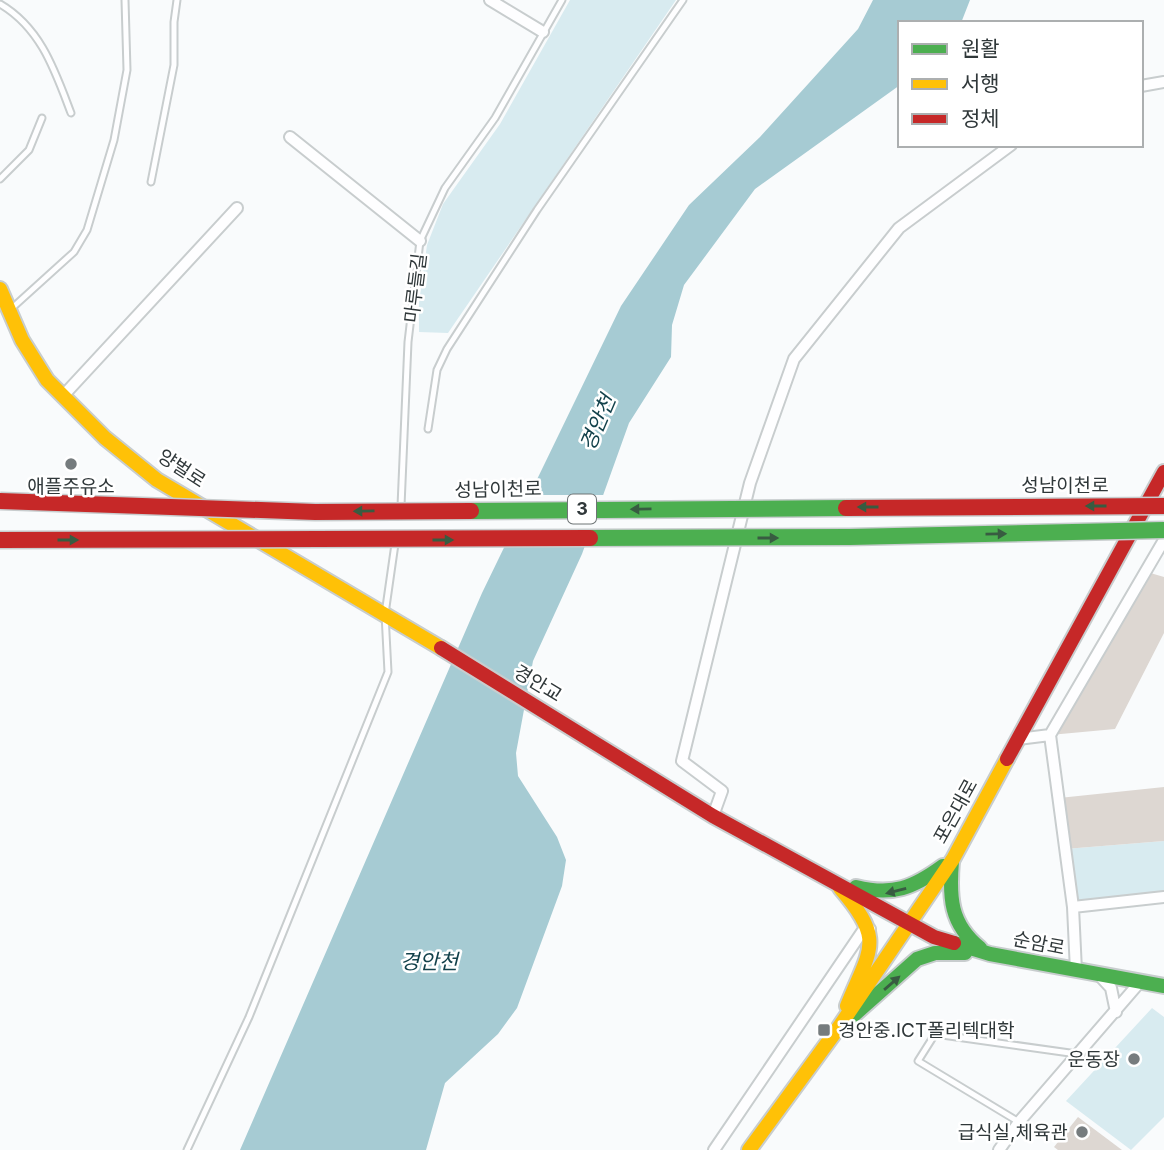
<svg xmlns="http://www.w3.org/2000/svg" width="1164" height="1150" font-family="Inter,'Noto Sans KR',sans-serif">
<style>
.green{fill:#d8ebf0}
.water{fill:#a6cbd3}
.pier{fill:#f9fbfc}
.building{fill:#ddd7d2}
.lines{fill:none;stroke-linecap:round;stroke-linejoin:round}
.lane-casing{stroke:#c8cdce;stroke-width:9}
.street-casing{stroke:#c8cdce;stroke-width:14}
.fast-casing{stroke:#c8cdce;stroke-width:18}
.slow-casing{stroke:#c8cdce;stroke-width:18}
.jam-casing{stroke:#c8cdce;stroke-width:18}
.lane{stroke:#fefeff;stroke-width:5}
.street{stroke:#fefeff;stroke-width:10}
.fast{stroke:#4caf50;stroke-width:14}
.slow{stroke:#ffc107;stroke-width:14}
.jam{stroke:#c62828;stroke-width:14}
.fast-bridge-casing{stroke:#c8cdce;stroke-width:19;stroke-linecap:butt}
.jam-bridge-casing{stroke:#c8cdce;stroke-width:19;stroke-linecap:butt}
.fast-bridge{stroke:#4caf50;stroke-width:16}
.jam-bridge{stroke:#c62828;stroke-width:16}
.oneway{fill:#385c41}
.poi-dot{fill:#767c7e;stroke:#fff;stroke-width:2.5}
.labels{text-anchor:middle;stroke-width:5;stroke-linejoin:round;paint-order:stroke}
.shield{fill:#fff;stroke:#6e7475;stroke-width:2}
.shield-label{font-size:18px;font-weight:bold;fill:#30383a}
.street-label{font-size:19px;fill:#30383a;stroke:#fff}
.poi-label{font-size:19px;fill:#30383a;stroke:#fff;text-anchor:end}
.water-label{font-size:21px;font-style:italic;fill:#12414b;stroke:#fff}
</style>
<rect width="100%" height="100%" fill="#f9fbfc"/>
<path class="green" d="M570 0H676L448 333 419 332V303L427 245 443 204 500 124Z
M1164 841V897L1073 907 1065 849Z
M1152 1008 1164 1017V1117L1131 1150 1066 1101Z"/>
<path class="water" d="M873 0H970L961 23H900V85L755 189 684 285 672 325 671 357 629 423 582 554 533 661 516 753 518 776 557 837 566 860 562 886 517 1008 498 1034 445 1083 426 1150H240L482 593 621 306 689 205 760 137 858 29Z"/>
<path class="pier" d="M526 495H607L588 546 501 547Z"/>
<path class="building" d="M1147 572 1164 577V633L1115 729 1050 735Z
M1164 787V841L1065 849 1059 798Z
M1078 1117 1122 1150H1058L1054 1147Z"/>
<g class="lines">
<g class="lane-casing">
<path id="lane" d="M0 4C41 28 55 71 71 113
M0 179 29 150 42 118
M151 182 174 65V22L177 0
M11 309 74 252 87 230 114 140 127 70 125 0
M428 429 437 370 447 349 537 210 683 0
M401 506 408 342 420 241 445 188 495 118 562 0
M1019 1122 918 1061 935 1034 1077 1054
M187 1150 249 1017 388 672 385 614 395 544"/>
</g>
<g class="street-casing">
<path id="street" d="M490 0 543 32
M1141 86 1164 82
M290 137 420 241
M62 397 237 208
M1050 735 1073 907 1076 971
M1018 739 1050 735 1164 540
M713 816 722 791 682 761 750 483 794 359 899 228 1011 145
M1073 907 1164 897
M1099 975 1111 988 1116 1012
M714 1150 862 932 870 929
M999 1150 1019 1122 1140 982"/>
</g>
<g class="fast-casing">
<path id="fast" d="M952 861C949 897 950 924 980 948
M856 887C893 896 913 888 943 866
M954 943 990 954 1164 986
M854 1015 917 959 935 953H965"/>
</g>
<g class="slow-casing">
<path id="slow" d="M0 289 22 340 47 380 105 438 157 480 441 648
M840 888C885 941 871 947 847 1006
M749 1150 839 1027 953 859 1007 759"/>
</g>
<g class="jam-casing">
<path id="jam" d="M441 648 713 816 934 937 954 943
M1007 759 1164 472"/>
</g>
<use href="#lane" class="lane"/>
<use href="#street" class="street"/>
<use href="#fast" class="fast"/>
<use href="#slow" class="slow"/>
<use href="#jam" class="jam"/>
<g class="fast-bridge-casing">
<path id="fast-bridge" d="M471 511 846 508
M590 538 850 537 1164 530"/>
</g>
<g class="jam-bridge-casing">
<path id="jam-bridge" d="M0 501 315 512 471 511
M846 508 1164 506
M0 540 590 538"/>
</g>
<use href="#fast-bridge" class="fast-bridge"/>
<use href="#jam-bridge" class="jam-bridge"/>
</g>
<defs><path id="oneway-solid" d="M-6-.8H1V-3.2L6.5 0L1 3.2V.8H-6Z" transform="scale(1.75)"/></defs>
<g class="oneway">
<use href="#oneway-solid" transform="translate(1096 506) rotate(180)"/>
<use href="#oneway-solid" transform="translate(868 507) rotate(180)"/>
<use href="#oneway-solid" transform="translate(641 509) rotate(179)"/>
<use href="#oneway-solid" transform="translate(364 511) rotate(179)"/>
<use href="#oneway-solid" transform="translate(996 534) rotate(-1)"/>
<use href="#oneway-solid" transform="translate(768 538)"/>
<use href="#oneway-solid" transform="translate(68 540)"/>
<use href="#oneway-solid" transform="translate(443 540)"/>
<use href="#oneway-solid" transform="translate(896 891) rotate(166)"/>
<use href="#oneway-solid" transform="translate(892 983) rotate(-41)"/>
</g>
<g class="poi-dot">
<circle cx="71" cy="464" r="7"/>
<rect x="817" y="1023" width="14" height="14" rx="3.5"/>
<circle cx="1134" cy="1059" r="7"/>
<circle cx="1082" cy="1132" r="7"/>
</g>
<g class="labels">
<rect class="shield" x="568" y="494.5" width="28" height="29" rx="5"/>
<g class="shield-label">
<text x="582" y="515">3</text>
</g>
<g class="street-label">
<text transform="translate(415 288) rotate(-83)" y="7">마루들길</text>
<text transform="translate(182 468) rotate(33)" y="7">양벌로</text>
<text x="1065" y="492">성남이천로</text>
<text transform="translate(498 489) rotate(-1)" y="7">성남이천로</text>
<text transform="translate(538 683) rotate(31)" y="7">경안교</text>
<text transform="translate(955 811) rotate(-61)" y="7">포은대로</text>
<text transform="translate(1039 943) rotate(11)" y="7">순암로</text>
</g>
<g class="poi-label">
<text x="71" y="493" text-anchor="middle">애플주유소</text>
<text x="838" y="1037" text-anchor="start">경안중.ICT폴리텍대학</text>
<text x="1120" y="1066">운동장</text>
<text x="1068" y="1139">급식실,체육관</text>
</g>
<g class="water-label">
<text transform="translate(598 423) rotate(-67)" y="7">경안천</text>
<text x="429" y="969">경안천</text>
</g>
</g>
<rect x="898" y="21" width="245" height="126" fill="#ffffff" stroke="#acafb0" stroke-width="2"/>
<rect x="912" y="44" width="35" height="10" fill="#4caf50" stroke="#acafb0" stroke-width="2"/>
<text x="961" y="56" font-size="21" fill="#30383a">원활</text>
<rect x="912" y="79" width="35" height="10" fill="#ffc107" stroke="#acafb0" stroke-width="2"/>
<text x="961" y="91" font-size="21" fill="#30383a">서행</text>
<rect x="912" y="114" width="35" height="10" fill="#c62828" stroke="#acafb0" stroke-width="2"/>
<text x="961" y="126" font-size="21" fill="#30383a">정체</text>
</svg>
